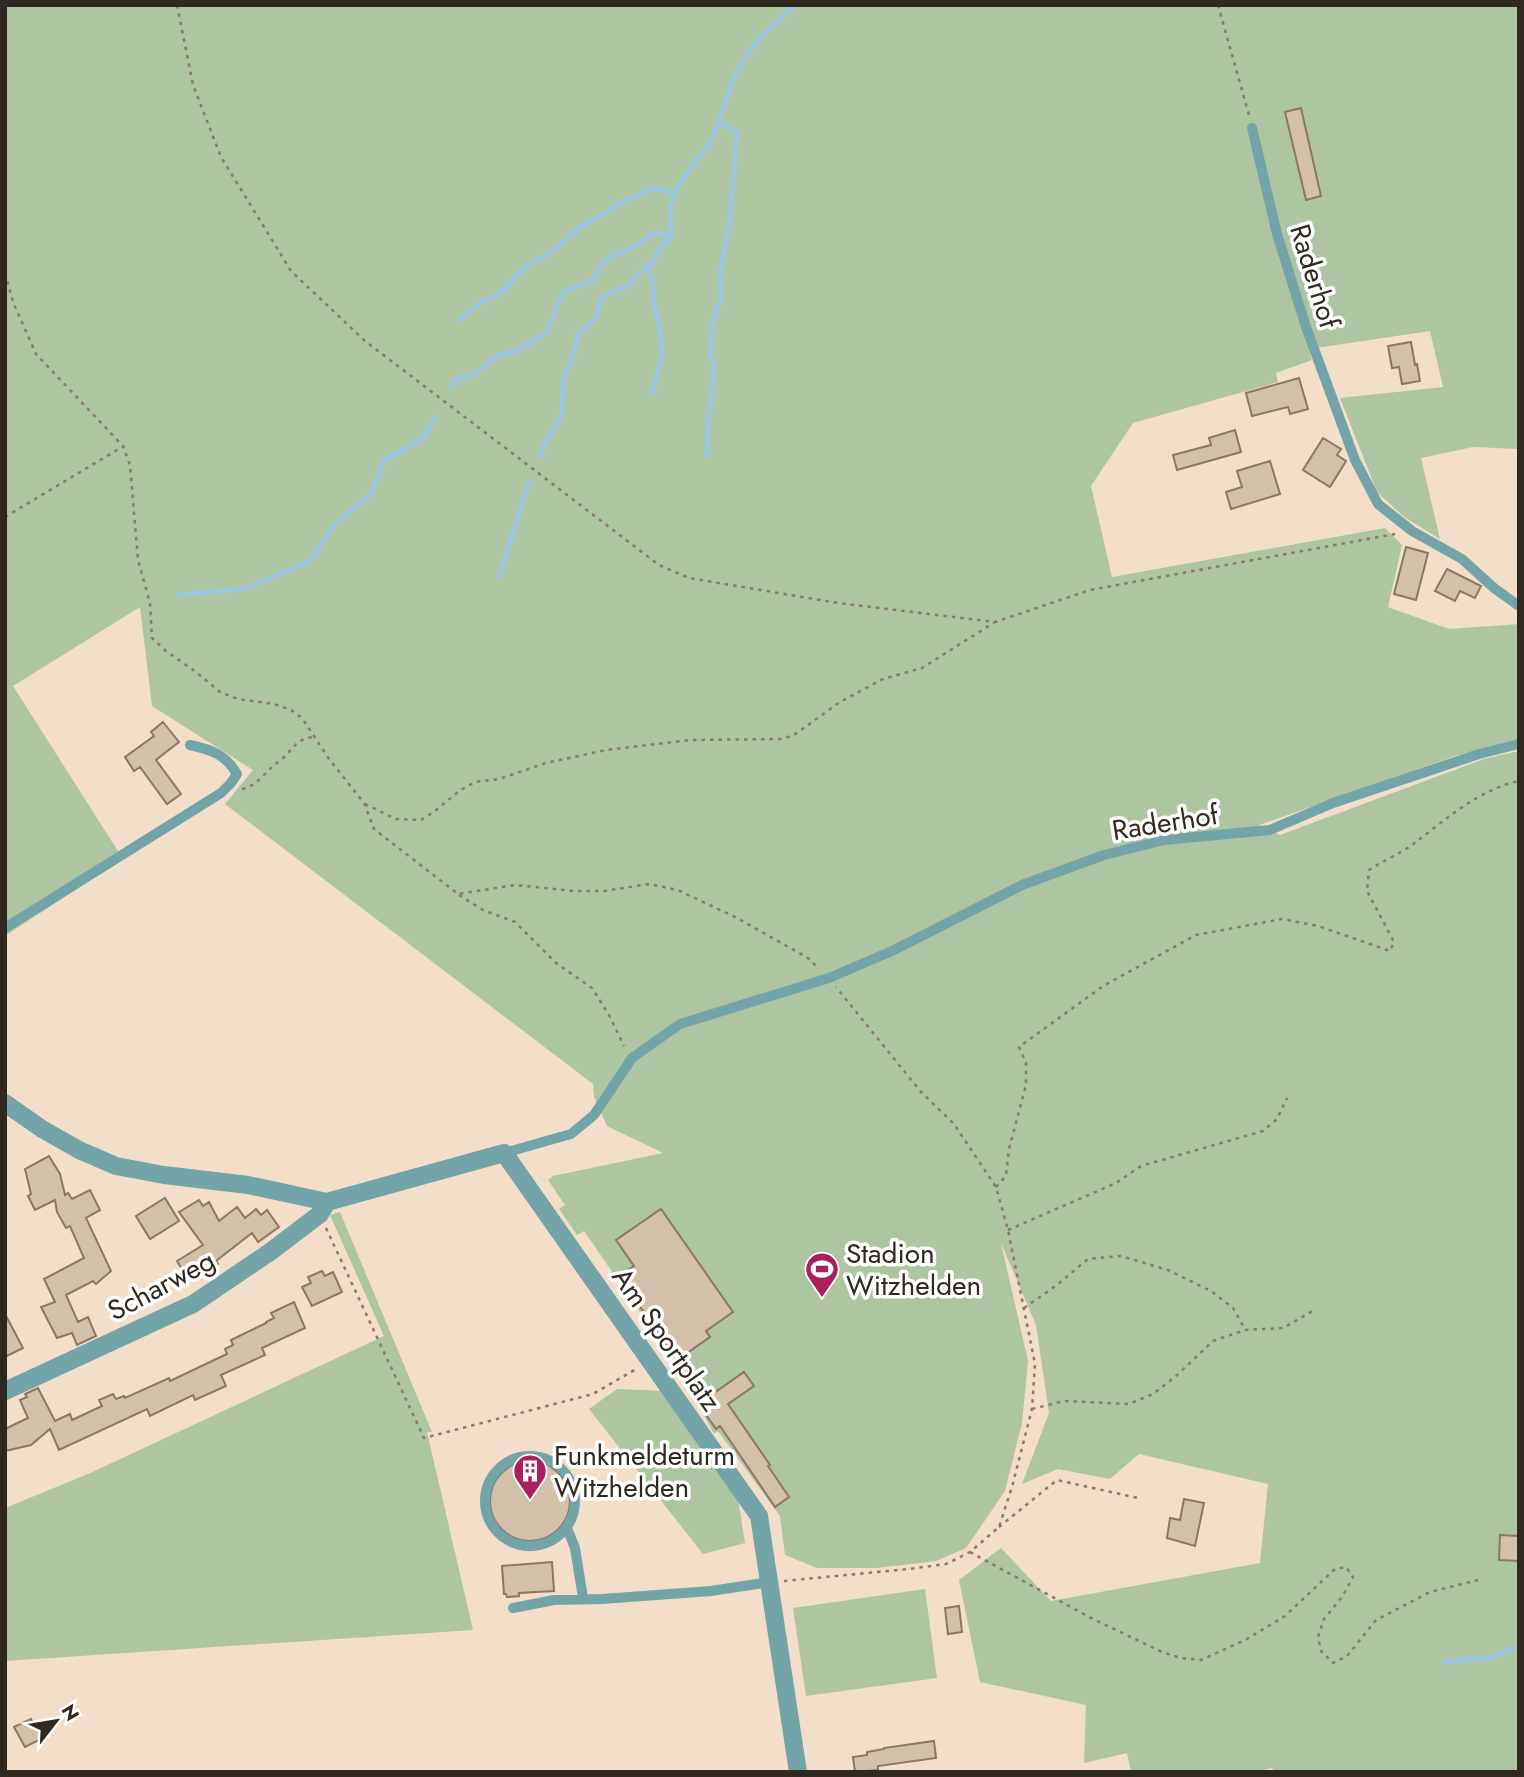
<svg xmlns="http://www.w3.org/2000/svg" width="1524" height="1777" font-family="Jost,sans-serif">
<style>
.green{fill:#aec5a2}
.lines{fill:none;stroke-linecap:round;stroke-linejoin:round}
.stream{stroke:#9dc5df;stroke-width:5}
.building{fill:#d3c0aa;stroke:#8a7864;stroke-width:2}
.path{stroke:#897c6d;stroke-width:2.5;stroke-dasharray:3.5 5;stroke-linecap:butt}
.lane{stroke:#73a4a7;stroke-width:10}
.street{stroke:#73a4a7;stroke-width:18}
.labels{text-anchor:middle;stroke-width:7;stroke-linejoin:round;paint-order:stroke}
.street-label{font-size:28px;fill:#302920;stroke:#fff}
.poi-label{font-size:28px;fill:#302920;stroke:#fff;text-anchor:start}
</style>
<rect width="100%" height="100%" fill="#f2dec9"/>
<path class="green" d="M5 5H1519V449L1473 447 1421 458 1440 539 1404 517 1377 492 1340 398 1443 387 1430 331 1309 349 1312 360 1276 373 1278 382 1133 423 1091 486 1112 577 1385 528 1402 545 1388 607 1449 629 1519 624V739L1455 756 1259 825 1280 835 1484 759 1519 751V1772H1274L1272 1768 1255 1772H1131L1127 1753 1084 1763 1086 1705 980 1682 959 1580 1001 1548 1051 1601 1260 1563 1268 1484 1139 1454 1110 1479 1058 1469 1022 1484 1049 1413 1036 1325 1001 1243 1028 1361 1022 1423 1005 1491 966 1548 936 1561 877 1568H817L785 1555 780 1516 718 1431 714 1434 678 1367 584 1231 577 1235 559 1209 565 1205 548 1180 553 1176 663 1153 607 1126 594 1097 593 1084 225 804 253 770 152 706 140 607 13 686 123 859 5 936Z
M340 1212 432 1432H427L473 1630 5 1661V1508L88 1474 384 1336 330 1215Z
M617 1389 664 1391 738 1498 745 1543 703 1554 589 1409Z
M925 1589 937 1678 806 1696 793 1608Z"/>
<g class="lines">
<path class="stream" d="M648 265 653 282V298L661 335 662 355 652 394
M459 320 485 300 501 293 525 267 552 252 572 233 622 202 654 188 676 193
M452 388 457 379 475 374 499 355 516 351 546 333 564 291 592 282 599 269 608 258 633 247 654 233 672 236 670 206 682 180 712 140 736 73 757 40 795 5
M540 456 548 437 562 415 563 379 574 355 578 333C593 323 599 319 600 300L608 293 629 286 644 268 653 263 658 252 672 236
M707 457 708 425 714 370 710 351 713 320 721 300 720 275 730 219 737 133 719 121
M499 578 529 482
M179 595 248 588 311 560 333 526 371 494 385 459 424 438 435 417
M1445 1662 1489 1658 1519 1647"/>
</g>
<path class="building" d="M1301 108 1321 196 1306 200 1285 112Z
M1411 342 1415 365 1417 364 1420 381 1402 384 1399 367 1392 368 1388 346Z
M1299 378 1308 409 1290 414 1288 407 1252 416 1246 393Z
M1235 430 1241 452 1177 470 1173 455 1211 445 1209 438Z
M1323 438 1341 449 1337 455 1346 461 1330 487 1303 470Z
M1270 461 1280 494 1231 509 1226 492 1242 487 1237 471Z
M1406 547 1428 553 1416 600 1394 594Z
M1447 569 1481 586 1475 598 1460 591 1455 601 1435 591Z
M163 722 179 742 156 760 181 794 167 804 140 767 134 771 125 757 154 736 151 732Z
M49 1156 60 1174 65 1195 68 1193 72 1199 90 1190 100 1210 86 1218 111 1271 96 1284 93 1281 66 1295 78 1322 88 1317 96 1336 77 1345 72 1333 57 1338 41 1307 55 1302 44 1279 84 1258 70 1226 66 1228 57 1212 55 1200 35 1210 28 1196 31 1194 25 1169Z
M165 1198 179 1221 150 1239 136 1216Z
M199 1200 203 1206 209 1202 219 1221 237 1207 245 1218 256 1209 261 1215 267 1210 279 1227 258 1242 252 1233 216 1261 218 1264 197 1277 192 1269 184 1273 177 1261 203 1245 179 1212Z
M661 1209 733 1312 706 1331 710 1337 677 1360 619 1276 634 1266 616 1240Z
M322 1271 325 1276 333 1272 342 1292 312 1306 302 1287 311 1283 308 1277Z
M294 1302 305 1328 262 1348 265 1355 221 1375 226 1386 195 1400 193 1395 150 1416 147 1409 59 1450 50 1429 31 1445 5 1451V1429L28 1418 20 1400 27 1397 25 1394 38 1388 55 1421 70 1414 72 1420 102 1406 99 1400 113 1394 116 1399 124 1396 125 1398 169 1378 170 1381 227 1354 225 1349 233 1345 231 1340 266 1323V1322L274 1318 271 1313Z
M5 1314 23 1348 5 1357Z
M744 1372 754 1386 728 1404 770 1465 768 1466 789 1497 775 1507 720 1426 716 1429 704 1412 713 1406 707 1398Z
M490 1501a40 40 0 1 1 80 0a40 40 0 1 1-80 0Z
M1184 1499 1204 1503 1195 1546 1167 1538 1170 1518 1180 1520Z
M1500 1535 1519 1536V1561L1499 1560Z
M552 1562 554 1591 519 1593V1596L507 1597 506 1594H504L502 1566Z
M959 1606 962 1632 948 1634 945 1608Z
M31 1719 34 1725 37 1723 45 1737 25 1747 14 1727Z
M934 1741 936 1758 878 1766V1770L855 1772 853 1757 867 1755V1752L884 1749V1748Z"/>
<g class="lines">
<path class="path" d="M177 5 193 85 221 157 291 271 365 341 659 565 689 578 838 603 995 622 1090 590 1395 534
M1218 5 1249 115
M5 273 13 302 36 354 123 446 130 465 138 560 150 603 152 638 166 651 196 672 220 692 238 699 274 704 291 710 302 718 329 759 364 803 374 829 458 894 515 885 574 891H604L649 884 678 890 737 918 808 958 817 967
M5 517 122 447
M242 789C254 787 264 775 273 766 276 763 279 762 282 759 293 749 296 739 313 737
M365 804 396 819 421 820 435 811 459 791 475 782 499 779 546 763 606 750 690 740 782 739 794 735 840 702 883 679 922 668 995 622
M459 895 483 910 515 922 556 963 592 988 609 1015 624 1046
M996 1187 1006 1176 1009 1149 1026 1085V1063L1019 1047 1103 986 1196 935 1282 919 1318 926 1390 951 1394 942 1367 891 1369 870C1383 861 1399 854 1412 845 1444 821 1479 789 1519 781
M326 1228 424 1438 593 1394 636 1369
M1008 1230 1116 1183 1141 1166 1263 1131 1277 1119 1287 1098
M1024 1308 1057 1285 1088 1259 1121 1256 1168 1270 1211 1291 1233 1308 1245 1329
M1032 1409 1064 1401 1129 1404 1153 1394 1175 1377 1213 1341 1245 1330 1283 1328 1316 1309
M999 1527 1057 1480 1138 1498
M970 1552 1091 1618 1162 1652 1181 1658 1201 1660 1247 1639 1285 1616 1335 1569 1346 1567 1353 1577 1342 1597 1324 1619 1318 1637 1321 1651 1333 1663 1347 1656 1376 1620 1430 1592 1482 1579
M784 1581 909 1569 946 1564 970 1552 999 1527 1012 1487 1032 1409 1035 1364 1008 1230 996 1187 954 1124 921 1092 836 987"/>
<path class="lane" d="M1252 128 1277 234 1306 327 1355 460 1378 504 1412 531 1462 559 1494 588 1519 606
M5 928 221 793 231 783 237 774C225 754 212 750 190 745
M504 1153 571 1134 594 1115 632 1058 680 1024 829 978 892 951 1022 885 1104 855 1164 840 1270 830 1333 803 1479 754 1519 744
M485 1501a45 45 0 1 1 90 0a45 45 0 1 1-90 0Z
M567 1528 575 1548 583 1598
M513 1608 554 1600 602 1599 711 1591 770 1582"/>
<path class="street" d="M5 1103 42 1129 79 1150 116 1166 164 1175 248 1185 327 1202 504 1153 759 1516 798 1772
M5 1391 193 1304 270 1252 320 1214 327 1202"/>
</g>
<defs>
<g id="stadium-pin" transform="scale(1.75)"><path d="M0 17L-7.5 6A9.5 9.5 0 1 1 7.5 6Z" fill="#ab1f5f" stroke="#fff"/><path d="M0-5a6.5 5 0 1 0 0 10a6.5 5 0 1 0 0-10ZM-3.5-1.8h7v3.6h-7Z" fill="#fff"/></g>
<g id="building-pin" transform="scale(1.75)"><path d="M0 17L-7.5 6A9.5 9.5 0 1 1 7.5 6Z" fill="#ab1f5f" stroke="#fff"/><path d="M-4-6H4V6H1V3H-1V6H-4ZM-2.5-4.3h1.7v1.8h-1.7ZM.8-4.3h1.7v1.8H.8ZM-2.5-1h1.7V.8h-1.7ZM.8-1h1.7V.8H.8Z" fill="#fff"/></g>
</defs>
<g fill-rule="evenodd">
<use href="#stadium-pin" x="822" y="1269"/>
<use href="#building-pin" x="530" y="1471"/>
</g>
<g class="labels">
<g class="street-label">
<text transform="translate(1315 276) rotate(73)" y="10">Raderhof</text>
<text transform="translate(1165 822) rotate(-9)" y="10">Raderhof</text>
<text transform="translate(161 1285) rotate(-28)" y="10">Scharweg</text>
<text transform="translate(667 1339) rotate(55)" y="10">Am Sportplatz</text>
</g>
<g class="poi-label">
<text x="846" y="1263">Stadion<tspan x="846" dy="32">Witzhelden</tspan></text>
<text x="554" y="1465">Funkmeldeturm<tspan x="554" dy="32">Witzhelden</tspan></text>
</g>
</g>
<rect width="1524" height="1777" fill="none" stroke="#302920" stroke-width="14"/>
<g transform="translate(56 1721) rotate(59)" stroke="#ffffff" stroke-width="5" paint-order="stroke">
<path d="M0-5L12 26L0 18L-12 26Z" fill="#302920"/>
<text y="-10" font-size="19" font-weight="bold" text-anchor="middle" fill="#302920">N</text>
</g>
</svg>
